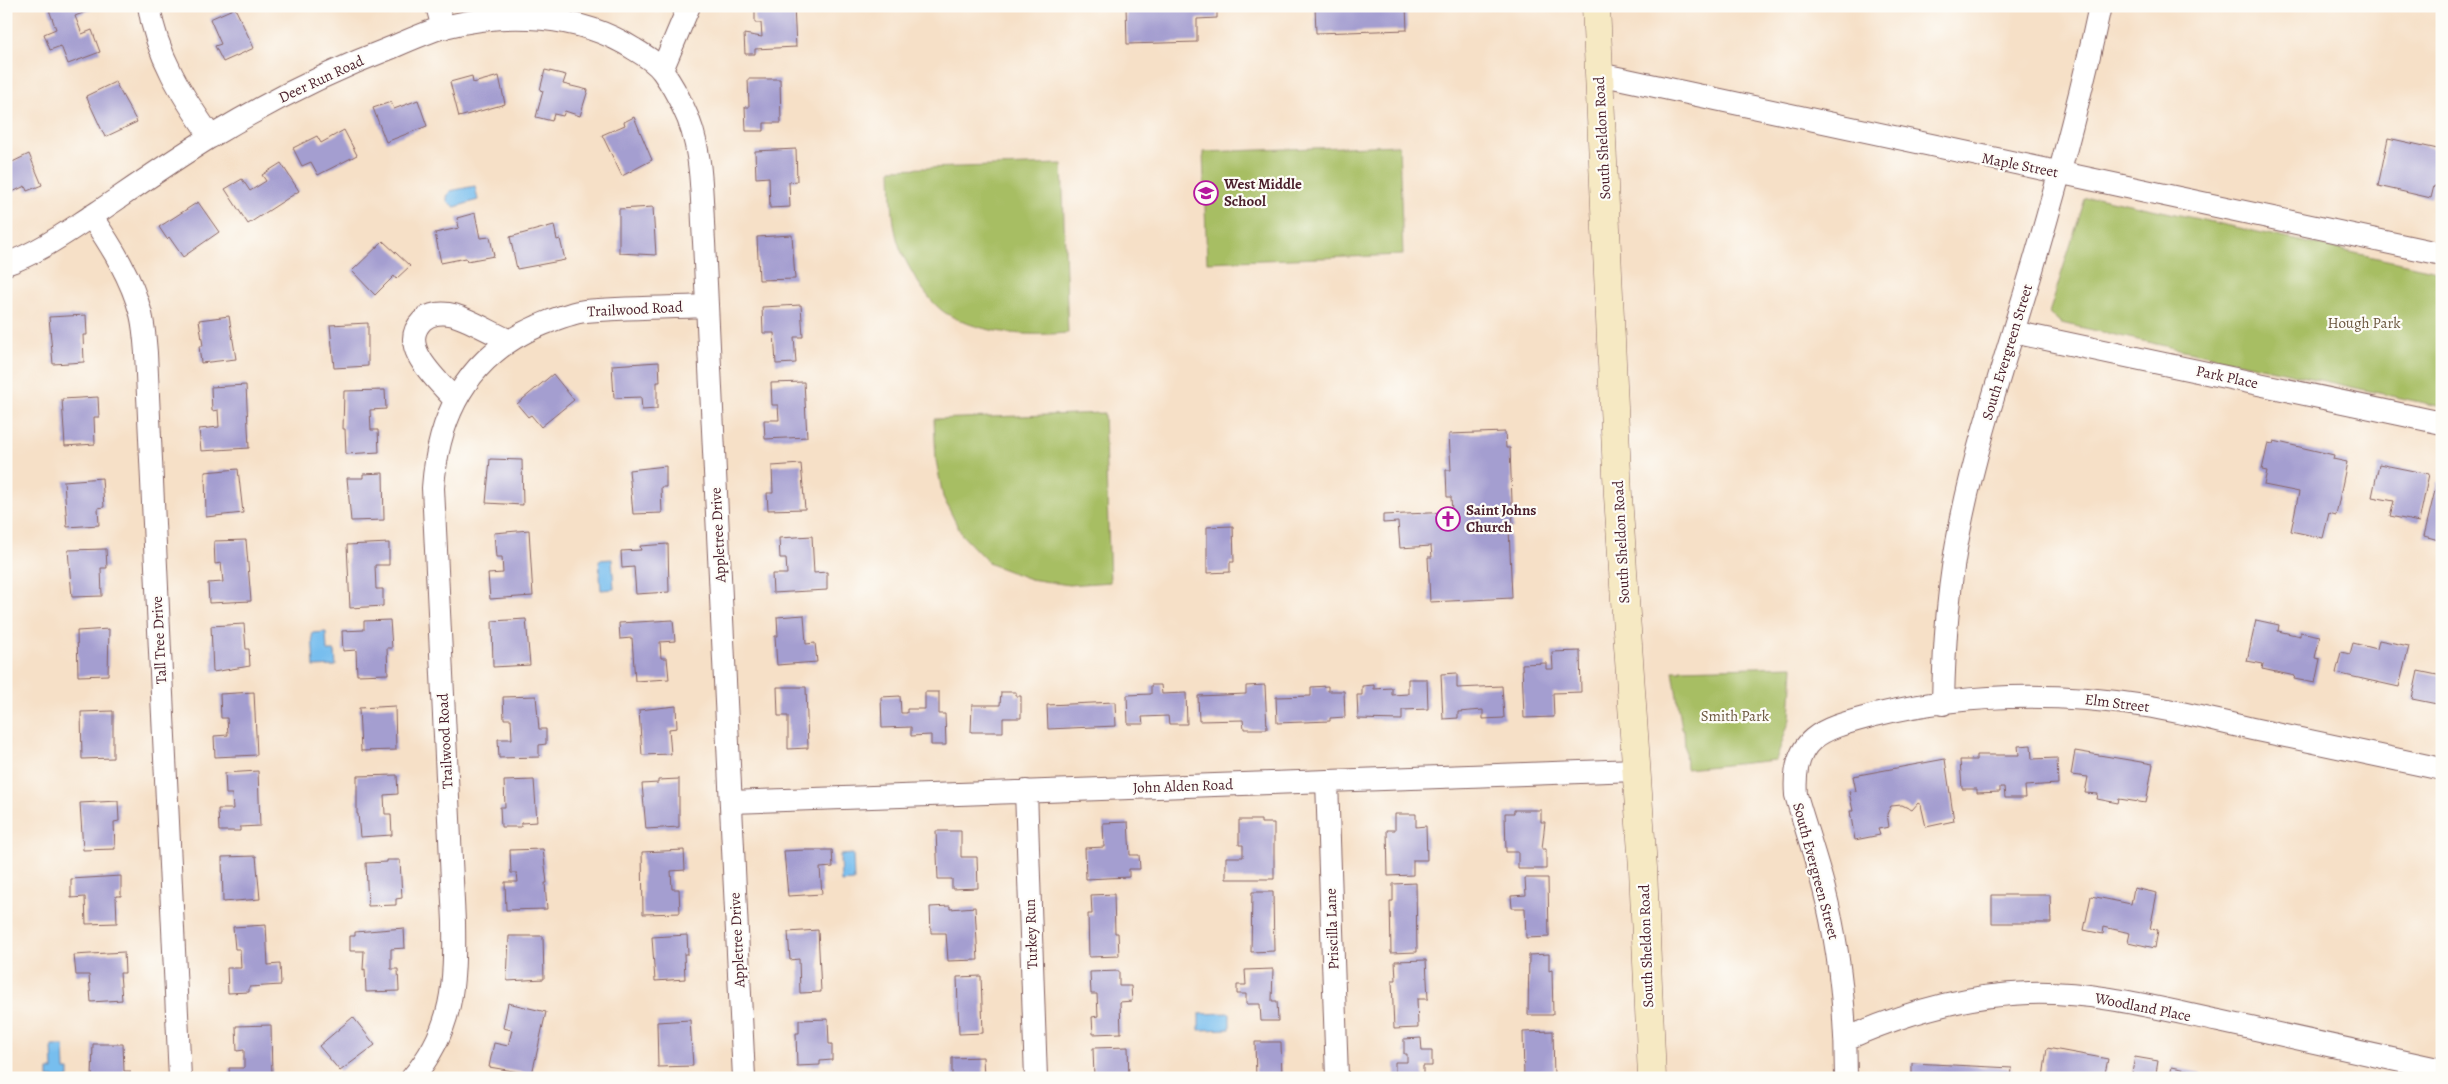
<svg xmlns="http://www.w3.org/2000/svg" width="2448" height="1084" font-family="Alegreya,serif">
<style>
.green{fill:#a7be63;stroke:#786e47}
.water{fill:#77beee;stroke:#606e8c}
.building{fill:#a49ed0}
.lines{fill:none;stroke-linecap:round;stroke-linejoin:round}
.minor-casing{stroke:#866362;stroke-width:24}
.secondary-casing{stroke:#866362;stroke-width:29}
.minor{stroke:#fff;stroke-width:22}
.secondary{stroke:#f6e9c3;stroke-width:28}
.labels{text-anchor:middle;stroke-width:4.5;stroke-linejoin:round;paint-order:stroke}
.street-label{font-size:15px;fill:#4a1f2b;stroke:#fdfcf7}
.poi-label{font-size:15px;font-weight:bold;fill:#4a1f2b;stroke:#fdfcf7;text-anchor:start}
.park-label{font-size:15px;fill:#6b573f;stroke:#fdfcf7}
</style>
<rect width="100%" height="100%" fill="#fdfcf7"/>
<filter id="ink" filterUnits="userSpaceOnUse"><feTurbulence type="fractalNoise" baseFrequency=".02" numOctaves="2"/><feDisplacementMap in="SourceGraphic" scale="10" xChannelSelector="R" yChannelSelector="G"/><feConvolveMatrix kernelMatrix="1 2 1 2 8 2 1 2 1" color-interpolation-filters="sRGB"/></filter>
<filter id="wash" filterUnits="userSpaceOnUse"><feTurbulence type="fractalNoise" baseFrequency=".0096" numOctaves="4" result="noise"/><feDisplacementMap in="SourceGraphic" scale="20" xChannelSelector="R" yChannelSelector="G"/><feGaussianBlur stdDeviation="1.12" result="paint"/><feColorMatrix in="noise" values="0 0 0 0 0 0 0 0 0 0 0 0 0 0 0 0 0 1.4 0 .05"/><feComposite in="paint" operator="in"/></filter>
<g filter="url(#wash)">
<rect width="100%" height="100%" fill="#f6e0c7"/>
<path class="green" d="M1399 145 1403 255 1207 262 1203 152Z
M1062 164 1068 333C1027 336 986 335 949 315 930 306 908 268 900 248 891 224 892 195 891 169Z
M2097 197 2442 272V407L2061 323 2049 313 2085 199Z
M1104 413 1110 582 1069 585 1030 579 990 564 962 535 943 497 936 460 934 419Z
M1793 666 1790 719 1776 760 1686 769 1684 729H1682L1673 671H1680V669Z"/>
<path class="water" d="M475 186 478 200 455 207 447 202V197L450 191Z
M612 559 614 589 601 590 599 560Z
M326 632 327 651H335L336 666 314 667 312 633Z
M853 854 854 881 841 882 840 855Z
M1230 1013V1029L1199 1030V1014Z
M52 1046H64L65 1070H69V1078H48V1070H53Z"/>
<g id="blocks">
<path class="building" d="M92 6 93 9 75 16 82 34 92 30 100 52 68 64 61 46 50 50 44 34 56 29 48 7Z
M755 6H794L796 47 755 49V54H745L744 34 762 37 761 23H755Z
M1126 6H1217V18L1197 19V42L1127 44Z
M1315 6H1406L1407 30 1316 33Z
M235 8 254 48 223 62 215 46 221 44 210 19Z
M545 70 566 75 563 84 588 90 580 116 565 111 563 116 554 114 552 121 536 117 543 91 540 90Z
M472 76 473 83 499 76 505 104 459 117 450 82Z
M748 79H780L781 123H764V131H746L745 107H749Z
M115 82 137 122 105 137 86 96Z
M418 100 427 126 386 142 373 108 391 102 394 109Z
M634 117 652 160 622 176 602 135 625 125 624 122Z
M344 130 357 155 318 175 311 162 302 166 293 148 317 136 321 143Z
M2388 138 2442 150 2439 163 2442 164V188L2434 186 2431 198 2378 186Z
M796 149 797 181 789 182 790 207 770 208 769 177 756 178 755 151Z
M29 154 42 185 27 191 25 186 6 195V165Z
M281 163 299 191 248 224 225 189 242 179 250 191 266 181 262 175Z
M198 202 219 232 183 257 169 237 167 239 159 227Z
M653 207 656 255 619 253V209Z
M475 213 480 238 490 237 494 256 467 261 466 258 441 263 435 233 459 228 457 218Z
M554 225 557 240 560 239 565 260 517 269 510 237Z
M792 235 795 279 759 280 757 237Z
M383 241 410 266 396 279 394 276 375 295 352 271Z
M801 305 803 337H794L796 363 776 364 774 333H763L762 307Z
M86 315 87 335H83L84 362 53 364 49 317Z
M229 316 236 359 201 363 199 346H203L199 320Z
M368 323V366L334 368 330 325Z
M659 362 660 382H657V409L642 410 641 397 614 398 612 365Z
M553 374 574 400 541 427 531 415 528 417 517 404Z
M804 382 807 437 765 439 764 420H779L778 405H772L771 383Z
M246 385 249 448 201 451 199 429 219 427 218 410 212 411 211 387Z
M385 390 386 409 370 410 371 430H378L379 452 346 454 345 429H343L344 391Z
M98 397 99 417H94L95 444 65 446 62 399Z
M1505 432 1506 448H1510L1513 528H1509L1512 598 1430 602 1428 557H1432L1431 546 1400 548 1398 522 1383 523V515L1452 512 1451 497H1447L1446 470H1451L1449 434Z
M2274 441 2334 455 2333 459 2347 462 2336 515 2329 513 2323 538 2291 531 2299 492 2264 485 2267 471 2262 470 2268 443 2273 444Z
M490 459 522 460 523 505 486 503Z
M801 464 805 509 768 510 767 493H773L772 466Z
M2379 464 2429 474 2419 522 2390 516 2394 501 2372 497Z
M666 466V487H661L662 513 633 514 629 470Z
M238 469 243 513 206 517 205 472Z
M383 473 384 520 351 521 347 478H363V474Z
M102 478 104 507 98 508 99 525 67 527 64 481Z
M2437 482 2442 483V541L2424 536Z
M1233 526 1234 562H1230V572L1207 573V527Z
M529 530 533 596 490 599 488 574 503 573 502 557H496L494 533Z
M812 536 814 573 827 572V590L773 593 772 574H787L786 558H780L779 538Z
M246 540 251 601 209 603 208 583 223 582 221 563 215 564 214 541Z
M389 543V565H375L376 589H383V606L350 608 347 545Z
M668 544 669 592 636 594 634 567 622 568 621 551 641 550 640 546Z
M106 549 107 568H101L102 596 72 597 68 550Z
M804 615 806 644 815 643 817 662 777 665 775 636H778L777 617Z
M526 619 530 665 493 667 492 621Z
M390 620 392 648H387L388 674 357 675 356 650 343 651 342 631 364 630V621Z
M673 620 675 641 660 642 661 658H667L669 679 635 681 632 638 620 639 619 623Z
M2256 620 2279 625 2278 631 2300 636V632L2320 636 2315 658 2320 659 2315 683 2294 679 2295 676 2262 669 2263 664 2247 661Z
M244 624 246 649H249L250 666 213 672 211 626Z
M109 629 108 675 78 676 77 631Z
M2379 640 2409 646 2399 687 2336 673 2341 652 2350 654 2353 643 2377 649Z
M1580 651 1581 692 1553 693 1554 717 1524 718 1522 664 1546 663V669H1553L1552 652Z
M2418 671 2442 676V705L2412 699Z
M1457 673V688L1502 686 1504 718 1483 719V710L1458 712V718L1443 719 1441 674Z
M1408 679H1427L1428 709 1402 710V720L1358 719 1357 695H1362V686L1374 685V689L1392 688V695L1408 694Z
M1151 685H1161L1162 694 1186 693 1187 724H1169L1168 716 1142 717 1143 724H1128L1127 695 1151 694Z
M1265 685 1267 729H1244L1243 720 1199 721 1198 696 1246 694V686Z
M1328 686V691H1344L1345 717 1330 718V721L1277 723 1276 697 1311 696V687Z
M777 687H806L808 748 788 749V716H778Z
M254 692 257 755 215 757 214 736 228 735 227 718H221L220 694Z
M925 692H939V714H945L946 745H931V735L911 736V727L882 728 881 697 900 696 901 713H907V709H925Z
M1001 692H1016V696H1021V718H1003V732H971L972 705H1000Z
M536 696 539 729H546V744L539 745V757L499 758 498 739H512L511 719H504L503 697Z
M1115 702 1116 726 1048 729 1047 705Z
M395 706 396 750 361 751 359 708Z
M676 706 677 728 669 729 671 754 642 755 639 710Z
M113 711V758L82 759 81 712Z
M2031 745 2032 759 2057 758 2058 784 2025 786 2026 798H2005L2004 787H2000V792L1977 793V789H1962L1960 760H1976V755H2019L2018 746Z
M2075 751 2153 764 2146 803 2119 799 2118 803 2097 799 2098 794 2085 793 2088 777 2071 775Z
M1945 759 1954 821 1926 827 1921 805 1918 803 1912 810 1902 805 1891 806 1887 814 1889 827 1878 829 1880 835 1855 840 1850 811H1853L1849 792 1856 791 1853 776Z
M258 771 260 826 240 827V831H219L218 809H233L232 794H226L225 773Z
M397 775 398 794 384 795 385 814H391L392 835 360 837 358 814H357V776Z
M679 779V827L646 829 642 784 658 783V780Z
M534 780 537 822 521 823V827H501L500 807H505L504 781Z
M118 801 119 821 114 822 115 849 83 850 80 803Z
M1514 810H1541V822H1545L1542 849H1546V869H1518V852H1506L1505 813H1514Z
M1395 814H1416V827L1426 826 1427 860H1413V875L1388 876 1387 830H1395Z
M1239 820H1261V823H1274V879H1226V857H1243V845H1239Z
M1128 822 1130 855H1139L1140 869H1129V877L1086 879 1085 848 1104 847 1103 823Z
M936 831H961V857H977L978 888 952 889V879H938Z
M543 849 547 883H545L547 909 506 910 505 882H518L517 873H511L510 850Z
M684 850 685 870 671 871 672 889H679L680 913 643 914 642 852Z
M805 850H832L833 867 820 868 822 894 788 896 784 851Z
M256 856 260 899 223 902 222 857Z
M387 860H400L402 898 396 899V905L368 906 366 863 387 862Z
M121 876V896H116L117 923 86 924 85 897 71 898V879Z
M1525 878H1548L1549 937 1526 938 1525 908H1512L1511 896 1526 895Z
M1416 883 1417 952 1391 953 1390 901H1393V884Z
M2134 888 2157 893 2150 929 2158 930 2155 948 2128 942 2130 933 2104 927 2103 934 2084 930 2091 896 2131 904Z
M1252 892H1273L1274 951 1251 952Z
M1114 894 1115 933H1118L1119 956 1089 957 1088 914H1092L1091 895Z
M1992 895H2050L2051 923H1992Z
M950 906V909L975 907 978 960 948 961 946 933H931L930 907Z
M266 925 268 965 280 964 281 985 249 987V992L228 993 227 968H241L240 949H235L233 927Z
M404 928 405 948 391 949V969H398L399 991 366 992 365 969 363 970 364 951H350V936H355V932Z
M818 930 821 992 800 993 799 959 790 960 788 932Z
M687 935 688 954H684L685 979 655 981 652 937Z
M509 936H543L544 979 507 981Z
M124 952 125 973H120L122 1000 91 1002 89 975H76L74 955Z
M1549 954V971L1552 970 1553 1015H1528L1529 955Z
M1426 960 1428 999H1417L1418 1028 1394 1029 1392 980H1396L1395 961Z
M1273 969 1272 1001H1277L1278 1021H1261L1260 1004H1246V994H1237V985H1246L1245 970Z
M1119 971V986H1131L1132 1001 1120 1002 1121 1033 1093 1034 1092 1017 1098 1016 1097 994H1091L1090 972Z
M981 976 983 1033 959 1034 957 977Z
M508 1003 546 1012 532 1074 489 1067 494 1043 508 1046 512 1030 503 1028Z
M353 1017 375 1045 340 1071 319 1046Z
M828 1019 829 1044H832V1060L820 1061V1065L797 1066 796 1033H799V1020Z
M690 1020 693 1066 658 1067 657 1022Z
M271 1025 272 1078H230L229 1068H244V1050L237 1051 236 1026Z
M1553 1031 1554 1078H1524L1523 1032Z
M1421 1038 1422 1051H1432V1066H1423V1078H1395V1062H1407V1054H1404V1039Z
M1255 1042H1281L1282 1078H1256Z
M93 1044H123L124 1071H130V1078H92Z
M1128 1047 1129 1078H1094L1093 1048Z
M2047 1048 2108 1059 2104 1078H2043Z
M983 1057 984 1078H952V1058Z
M2135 1057 2158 1061 2156 1073 2170 1075 2172 1067 2201 1073 2200 1078H2131Z
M1912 1063 2012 1068 2011 1078H1912Z"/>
</g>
</g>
<g filter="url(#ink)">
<use href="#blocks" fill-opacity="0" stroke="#866362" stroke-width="1"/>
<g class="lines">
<g class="minor-casing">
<path id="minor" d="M149 6C156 55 183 97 211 137
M437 6 443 28
M662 70 689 6
M1599 74C1880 135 2161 194 2442 254
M91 216C112 247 131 277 141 314 144 326 145 340 146 353L180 1078
M6 264C40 252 68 231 98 212 136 186 173 160 212 136 270 101 330 71 393 47 409 40 427 32 444 27 507 11 579 14 634 49 644 55 656 62 663 72 670 82 678 96 683 107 704 148 701 198 704 242L744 1078
M2013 332 2442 423
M455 400C438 380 397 347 422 321 430 313 443 312 454 315 473 321 492 333 510 341
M1943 704C1944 644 1948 585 1960 527 1977 441 2006 357 2031 273 2057 185 2081 96 2100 6
M1327 781 1337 1078
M1026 791 1036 1078
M731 802 1636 770
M1846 1039C1904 1013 1965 995 2029 993 2093 991 2157 1008 2219 1021 2294 1038 2368 1054 2442 1070
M412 1078C454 1029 455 983 454 922L433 488C438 415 468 356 538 326 553 320 569 313 585 311 625 307 667 308 707 306
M1846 1078C1846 1014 1840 951 1824 889 1816 858 1805 826 1796 795 1791 734 1827 728 1875 715 1964 693 2056 692 2146 706 2183 712 2220 722 2257 730 2318 743 2380 756 2442 769"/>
</g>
<g class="secondary-casing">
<path id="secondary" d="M1596 6 1618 496 1643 868 1652 1078"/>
</g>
<use href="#minor" class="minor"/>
<use href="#secondary" class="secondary"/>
</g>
</g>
<defs>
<g id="school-ring" transform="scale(1.25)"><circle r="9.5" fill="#fdfcf7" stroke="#b5179e" stroke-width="1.5"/><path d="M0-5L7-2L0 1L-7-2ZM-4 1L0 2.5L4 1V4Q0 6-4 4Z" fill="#b5179e"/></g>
<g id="church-ring" transform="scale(1.25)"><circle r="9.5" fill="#fdfcf7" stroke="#b5179e" stroke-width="1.5"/><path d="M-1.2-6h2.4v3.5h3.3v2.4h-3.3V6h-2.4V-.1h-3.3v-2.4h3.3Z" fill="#b5179e"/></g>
</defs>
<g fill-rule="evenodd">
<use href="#school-ring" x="1206" y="193"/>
<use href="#church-ring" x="1448" y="519"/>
</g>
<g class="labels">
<g class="street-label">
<text transform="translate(321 79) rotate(-25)" y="5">Deer Run Road</text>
<text transform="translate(1602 138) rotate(-93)" y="5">South Sheldon Road</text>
<text transform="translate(2020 165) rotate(11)" y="5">Maple Street</text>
<text transform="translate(635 309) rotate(-3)" y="5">Trailwood Road</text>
<text transform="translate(2007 352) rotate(-73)" y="5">South Evergreen Street</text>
<text transform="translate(2227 377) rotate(12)" y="5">Park Place</text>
<text transform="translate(718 535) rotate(-93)" y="5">Appletree Drive</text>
<text transform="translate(1621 542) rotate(-93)" y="5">South Sheldon Road</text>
<text transform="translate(159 640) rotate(-93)" y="5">Tall Tree Drive</text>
<text transform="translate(2117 703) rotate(7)" y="5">Elm Street</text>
<text transform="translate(445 741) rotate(-93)" y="5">Trailwood Road</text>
<text transform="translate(1183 786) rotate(-2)" y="5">John Alden Road</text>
<text transform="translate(1816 871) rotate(75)" y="5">South Evergreen Street</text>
<text transform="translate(1332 929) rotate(-92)" y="5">Priscilla Lane</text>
<text transform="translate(1031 934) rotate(-92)" y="5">Turkey Run</text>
<text transform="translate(737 940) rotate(-93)" y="5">Appletree Drive</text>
<text transform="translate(1646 946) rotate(-92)" y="5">South Sheldon Road</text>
<text transform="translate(2143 1007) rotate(11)" y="5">Woodland Place</text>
</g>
<g class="poi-label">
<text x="1224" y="189">West Middle<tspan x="1224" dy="17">School</tspan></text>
<text x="1466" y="515">Saint Johns<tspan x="1466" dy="17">Church</tspan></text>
</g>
<g class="park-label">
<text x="2364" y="328">Hough Park</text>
<text x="1735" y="721">Smith Park</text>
</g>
</g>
<rect width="2448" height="1084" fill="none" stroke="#fdfcf7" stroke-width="25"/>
</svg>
